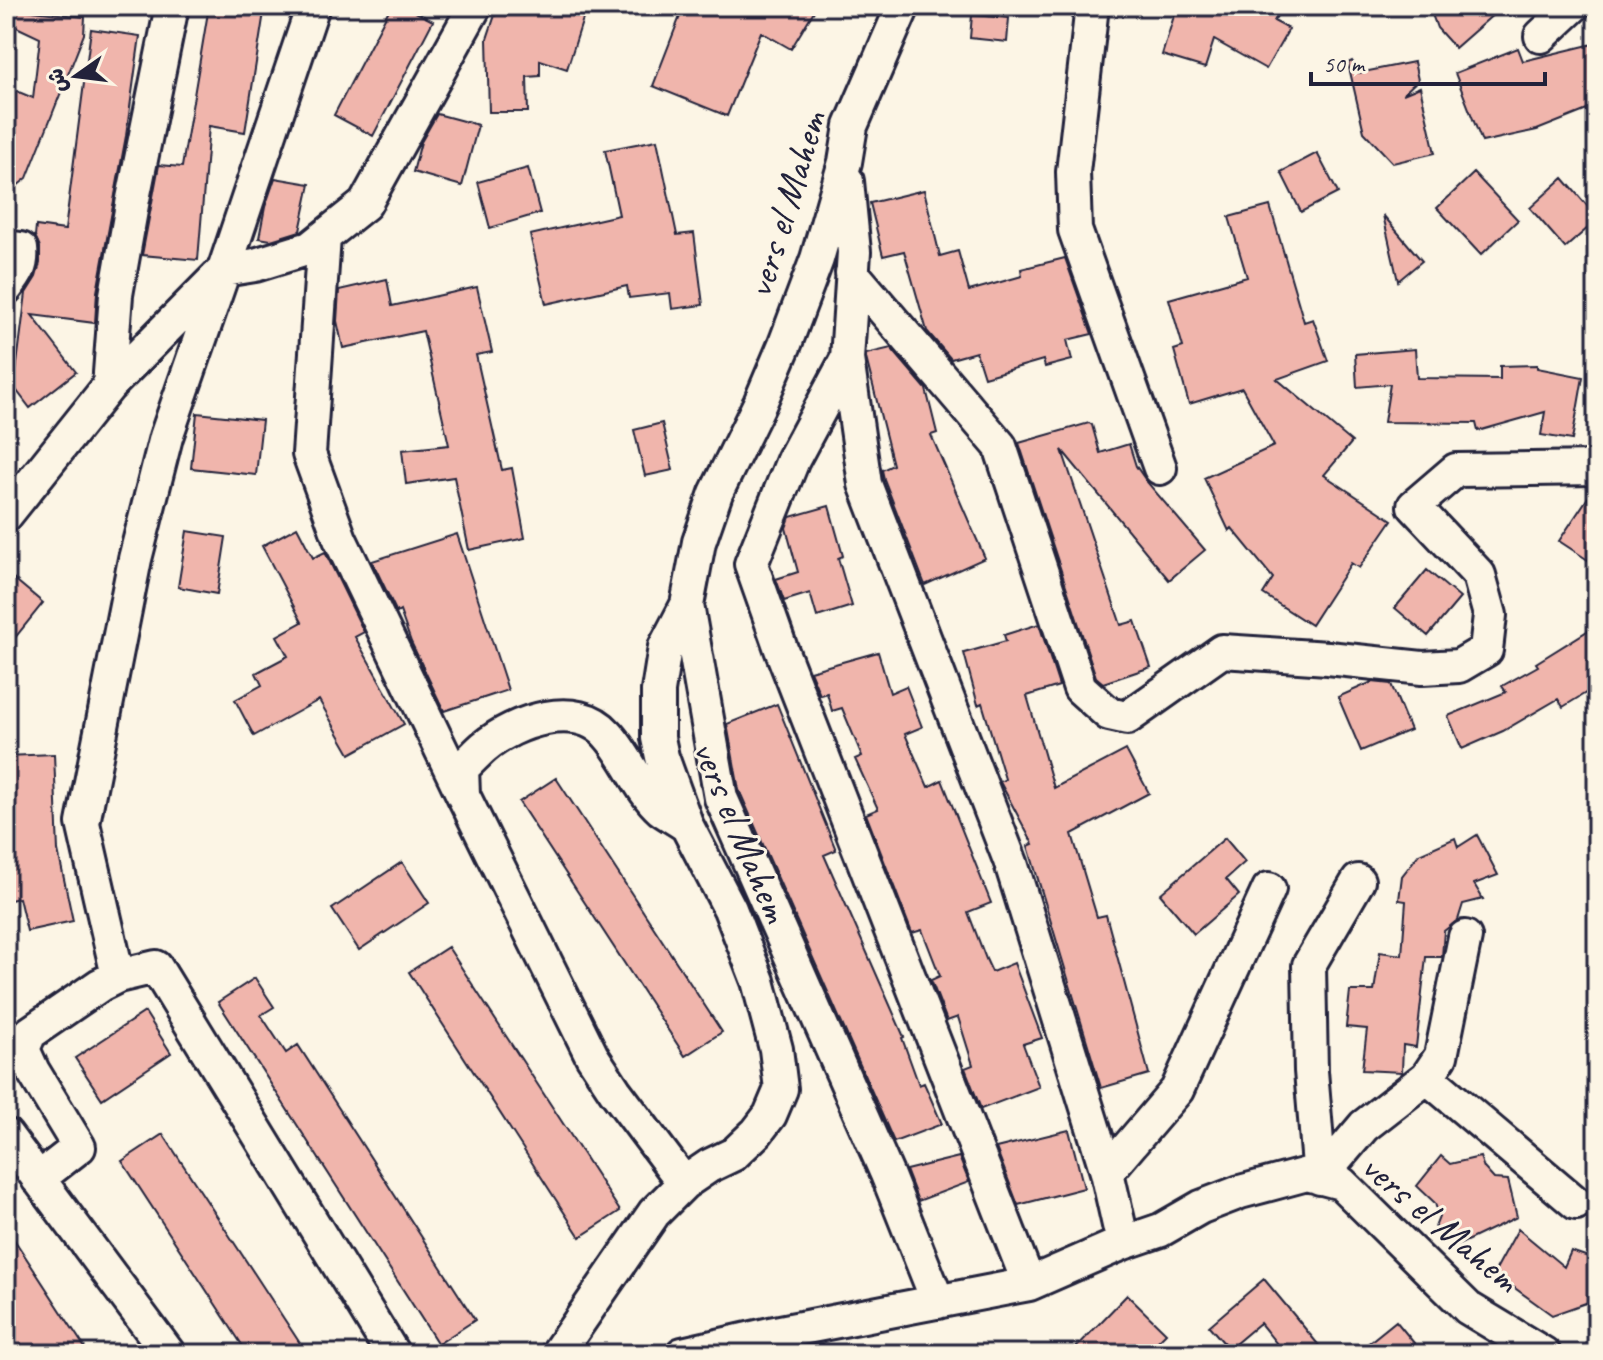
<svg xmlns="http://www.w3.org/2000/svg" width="1603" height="1360" font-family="Caveat,'Playpen Sans Arabic',sans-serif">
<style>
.building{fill:#f0b5ac;stroke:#22223b;stroke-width:2}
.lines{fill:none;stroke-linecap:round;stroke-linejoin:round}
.minor-casing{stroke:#22223b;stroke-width:38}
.minor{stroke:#fcf5e5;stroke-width:32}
.labels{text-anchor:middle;stroke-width:6;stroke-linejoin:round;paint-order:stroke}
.street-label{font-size:40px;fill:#22223b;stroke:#fcf5e5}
</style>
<rect width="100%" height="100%" fill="#fcf5e5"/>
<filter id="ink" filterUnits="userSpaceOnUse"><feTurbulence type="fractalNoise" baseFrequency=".0125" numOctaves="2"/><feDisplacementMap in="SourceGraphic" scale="16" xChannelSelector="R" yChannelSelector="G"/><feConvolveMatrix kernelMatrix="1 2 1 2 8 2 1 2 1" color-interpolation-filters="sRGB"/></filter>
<g filter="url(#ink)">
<path class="building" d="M209 6H265L245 132 209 126 198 260 142 255 159 165 182 167Z
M391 6H404L433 21 373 136 334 115Z
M498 6H587L567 69 540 60V76L527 77 528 112H489L487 39Z
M684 6H817L791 49 761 32 727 116 653 86Z
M1177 6H1283L1274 21 1289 29 1266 69 1214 40 1205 68 1162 55Z
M1429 6H1503L1455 48 1437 28Z
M6 8 85 17 84 34 27 178 6 195V104L12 89 33 98 40 38 6 22Z
M972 15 1009 18 1007 42 970 38Z
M91 29 140 36 126 136 97 292 95 323 32 315 76 372 30 408 14 387 26 293 36 277 40 263V247L35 236 36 226 65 230Z
M1597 43V106L1537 130 1482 142 1455 73 1518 48 1523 61Z
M1352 61 1359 73 1414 62 1418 80 1403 94 1420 87 1435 153 1393 163 1364 132 1348 63Z
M437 114 478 125 462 186 413 172 421 142Z
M657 140 677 235 694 233 703 305 672 309 670 293 629 298 627 286 546 304 530 235 619 215 605 150Z
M1317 153 1338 193 1301 212 1281 172Z
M528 168 540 213 490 228 478 182Z
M1474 173 1518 220 1481 255 1437 208Z
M275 178 310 184 300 231 271 240 259 238 265 207Z
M1563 178 1597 217V220L1565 248 1530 208Z
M924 190 940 256 958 251 969 291 1022 276 1021 269 1065 258 1092 334 1067 340 1072 360 1045 367 1043 360 984 377 976 352 951 359 927 331 904 251 883 256 870 203Z
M1270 206 1304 322 1313 319 1328 361 1277 379 1352 442 1324 475 1392 520 1359 568 1351 563 1311 625 1263 594 1273 578 1232 528 1229 531 1204 478 1274 446 1242 388 1189 404 1174 350 1183 347 1169 299 1247 277 1229 217Z
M1383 215 1422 261 1398 281Z
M387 279 392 306 477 287 492 352 476 355 502 470 512 468 525 538 469 550 454 477 406 484 402 450 449 445 423 331 343 348 337 321 339 290Z
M891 348 926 389 937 433 931 435 985 558 925 585 884 479 882 470 893 465 866 358V354Z
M1415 349 1417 378 1500 379V366L1537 365V368L1583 377 1572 440 1541 435 1545 412 1478 431 1476 423 1384 422 1390 384 1357 387 1355 354Z
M197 413 262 420 256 475 191 468Z
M662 423 673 470 645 476 634 430Z
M1089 423 1092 425 1100 453 1129 444 1136 466 1147 482 1205 550 1169 580 1062 450 1121 625 1135 621 1151 667 1103 683 1096 677 1019 443Z
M1595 487H1597V566L1559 541Z
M829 506 843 556 838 558 852 606 817 617 810 593 784 601 776 579 798 572 786 528 790 517Z
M297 527 313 558 325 552 364 632 355 637 404 724 350 754 319 700 254 736 235 700 262 685 256 673 288 656 277 636 302 622 262 546Z
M187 531 226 537 217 594 178 587Z
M457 534 508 690 444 711 411 642 400 611 397 613 372 561Z
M1427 570 1460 598 1428 636 1395 608Z
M6 572 43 603 6 649Z
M1039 624 1059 686 1027 696 1054 788 1126 750 1149 793 1072 834 1097 917 1106 915 1149 1074 1101 1088 1028 846 1033 844 1000 782 1005 779 982 703 978 705 964 653 1006 641 1004 635Z
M1589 630 1597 644V686L1563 707 1558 699 1503 731 1462 749 1448 716 1506 692 1502 686 1538 666 1536 663Z
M878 652 890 693 906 686 922 727 905 734 928 787 942 780 991 903 968 912 986 959 992 972 1014 963 1042 1038 1023 1044 1039 1087 981 1109 965 1068 973 1065 958 1017 947 1021 931 980 940 976 922 930 912 933 866 814 878 809 855 759 862 756 842 708 832 711 827 693 820 695 810 671Z
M1372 682 1391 684 1410 730 1361 751 1338 697Z
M777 704 836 850 824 855 904 1037 902 1038 919 1085 924 1083 942 1124 894 1142 739 790 727 724Z
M54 754 58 851 73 921 27 931 19 898 6 901V756Z
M556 778 722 1032 685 1056 519 802Z
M1477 835 1498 875 1474 884 1483 899 1463 904 1458 920 1444 931 1442 957H1426L1416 1047 1403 1045 1402 1072 1362 1070 1367 1029 1346 1027 1350 991H1374L1380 952 1402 955 1406 901 1399 900 1402 876 1419 854 1455 838 1458 847Z
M1225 838 1245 862 1226 879 1239 895 1194 934 1160 894Z
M402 862 429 903 359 950 332 909Z
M448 947 620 1211 580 1237 409 972Z
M255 978 274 1007 261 1015 286 1053 298 1045 475 1320 438 1344 218 1002Z
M145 1012 171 1053 102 1099 75 1058Z
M1069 1130 1084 1188 1018 1205 996 1148Z
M163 1134 307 1354H248L122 1161Z
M1441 1156 1450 1164 1480 1157 1484 1168 1494 1179 1508 1180 1517 1217 1456 1246 1434 1230 1439 1217 1435 1203 1417 1186Z
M959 1157 969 1182 918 1201 906 1170Z
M6 1227 89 1354H12L6 1345Z
M1518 1229 1564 1267 1571 1251 1597 1260V1299L1552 1315 1494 1273Z
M1264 1279 1289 1309 1326 1354H1285L1260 1323 1229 1349 1209 1326Z
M1127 1295 1166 1333 1145 1354H1070Z
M1396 1321 1423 1354H1355Z"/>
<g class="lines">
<g class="minor-casing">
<path id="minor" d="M1092 6 1073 172 1075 230 1160 468
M1541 36 1573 6
M847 181 854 252 847 359 793 460 751 564 781 649 1029 1284
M324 237 309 454 340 539 463 795
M6 247 21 249C23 267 16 275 6 288
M852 273 1000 446 1080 688 1109 714 1127 718 1222 651 1328 658 1422 668 1459 666 1486 650 1490 615 1479 575 1414 506 1456 470 1597 468
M847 359 865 484 1011 863 1107 1172 1123 1243
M109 386 116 295 133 199 172 6
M6 515 109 386 224 270 313 6
M687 605 721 798 887 1174 938 1302
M118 976 83 823 135 559 166 437 224 270 255 265 310 248 365 204 475 6
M1427 1077 1576 1203
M6 1135 169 1354
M1107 1172 1177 1090 1269 889
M1320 1178 1311 1071 1309 965 1358 881
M1320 1178 1364 1126 1427 1077 1441 1056 1465 937
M38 1179 79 1147 33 1071 23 1049 30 1033 100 985 118 976 156 967 393 1354
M684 1183 615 1091 592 1056 463 795 462 768C470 761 477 753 484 747 515 721 577 700 607 734 627 755 640 791 661 809 669 815 679 820 687 826
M557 1354 654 1213 684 1183 709 1166 734 1154 757 1132 770 1115 781 1089 776 1049 758 981 730 909 687 826 662 757 658 738V691L665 647 687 605 699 542 716 493 760 403 785 344 817 259 845 162 851 126 903 6
M682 1354 770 1334 1029 1284 1123 1243 1161 1230 1201 1207 1240 1192 1307 1174 1341 1183 1468 1308 1544 1354"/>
</g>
<use href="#minor" class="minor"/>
</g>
</g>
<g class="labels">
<g class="street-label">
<text transform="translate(785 204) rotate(-73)" y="14">vers el Mahem</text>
<text transform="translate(742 831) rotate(67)" y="14">vers el Mahem</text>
<text transform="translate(1441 1222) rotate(40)" y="14">vers el Mahem</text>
</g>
</g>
<rect width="1603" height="1360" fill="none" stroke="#fcf5e5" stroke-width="32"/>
<rect x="16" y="16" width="1571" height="1328" fill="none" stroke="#22223b" stroke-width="3" filter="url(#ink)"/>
<g transform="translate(76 76) rotate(256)" stroke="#fcf5e5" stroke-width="6" paint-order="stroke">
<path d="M0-6L14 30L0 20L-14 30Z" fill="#22223b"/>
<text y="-12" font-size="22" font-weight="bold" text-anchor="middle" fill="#22223b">ش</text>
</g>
<path d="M1311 72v12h234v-12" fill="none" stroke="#22223b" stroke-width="4"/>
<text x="1323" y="72" font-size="24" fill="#22223b" stroke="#fcf5e5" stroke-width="6" paint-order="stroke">50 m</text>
</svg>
